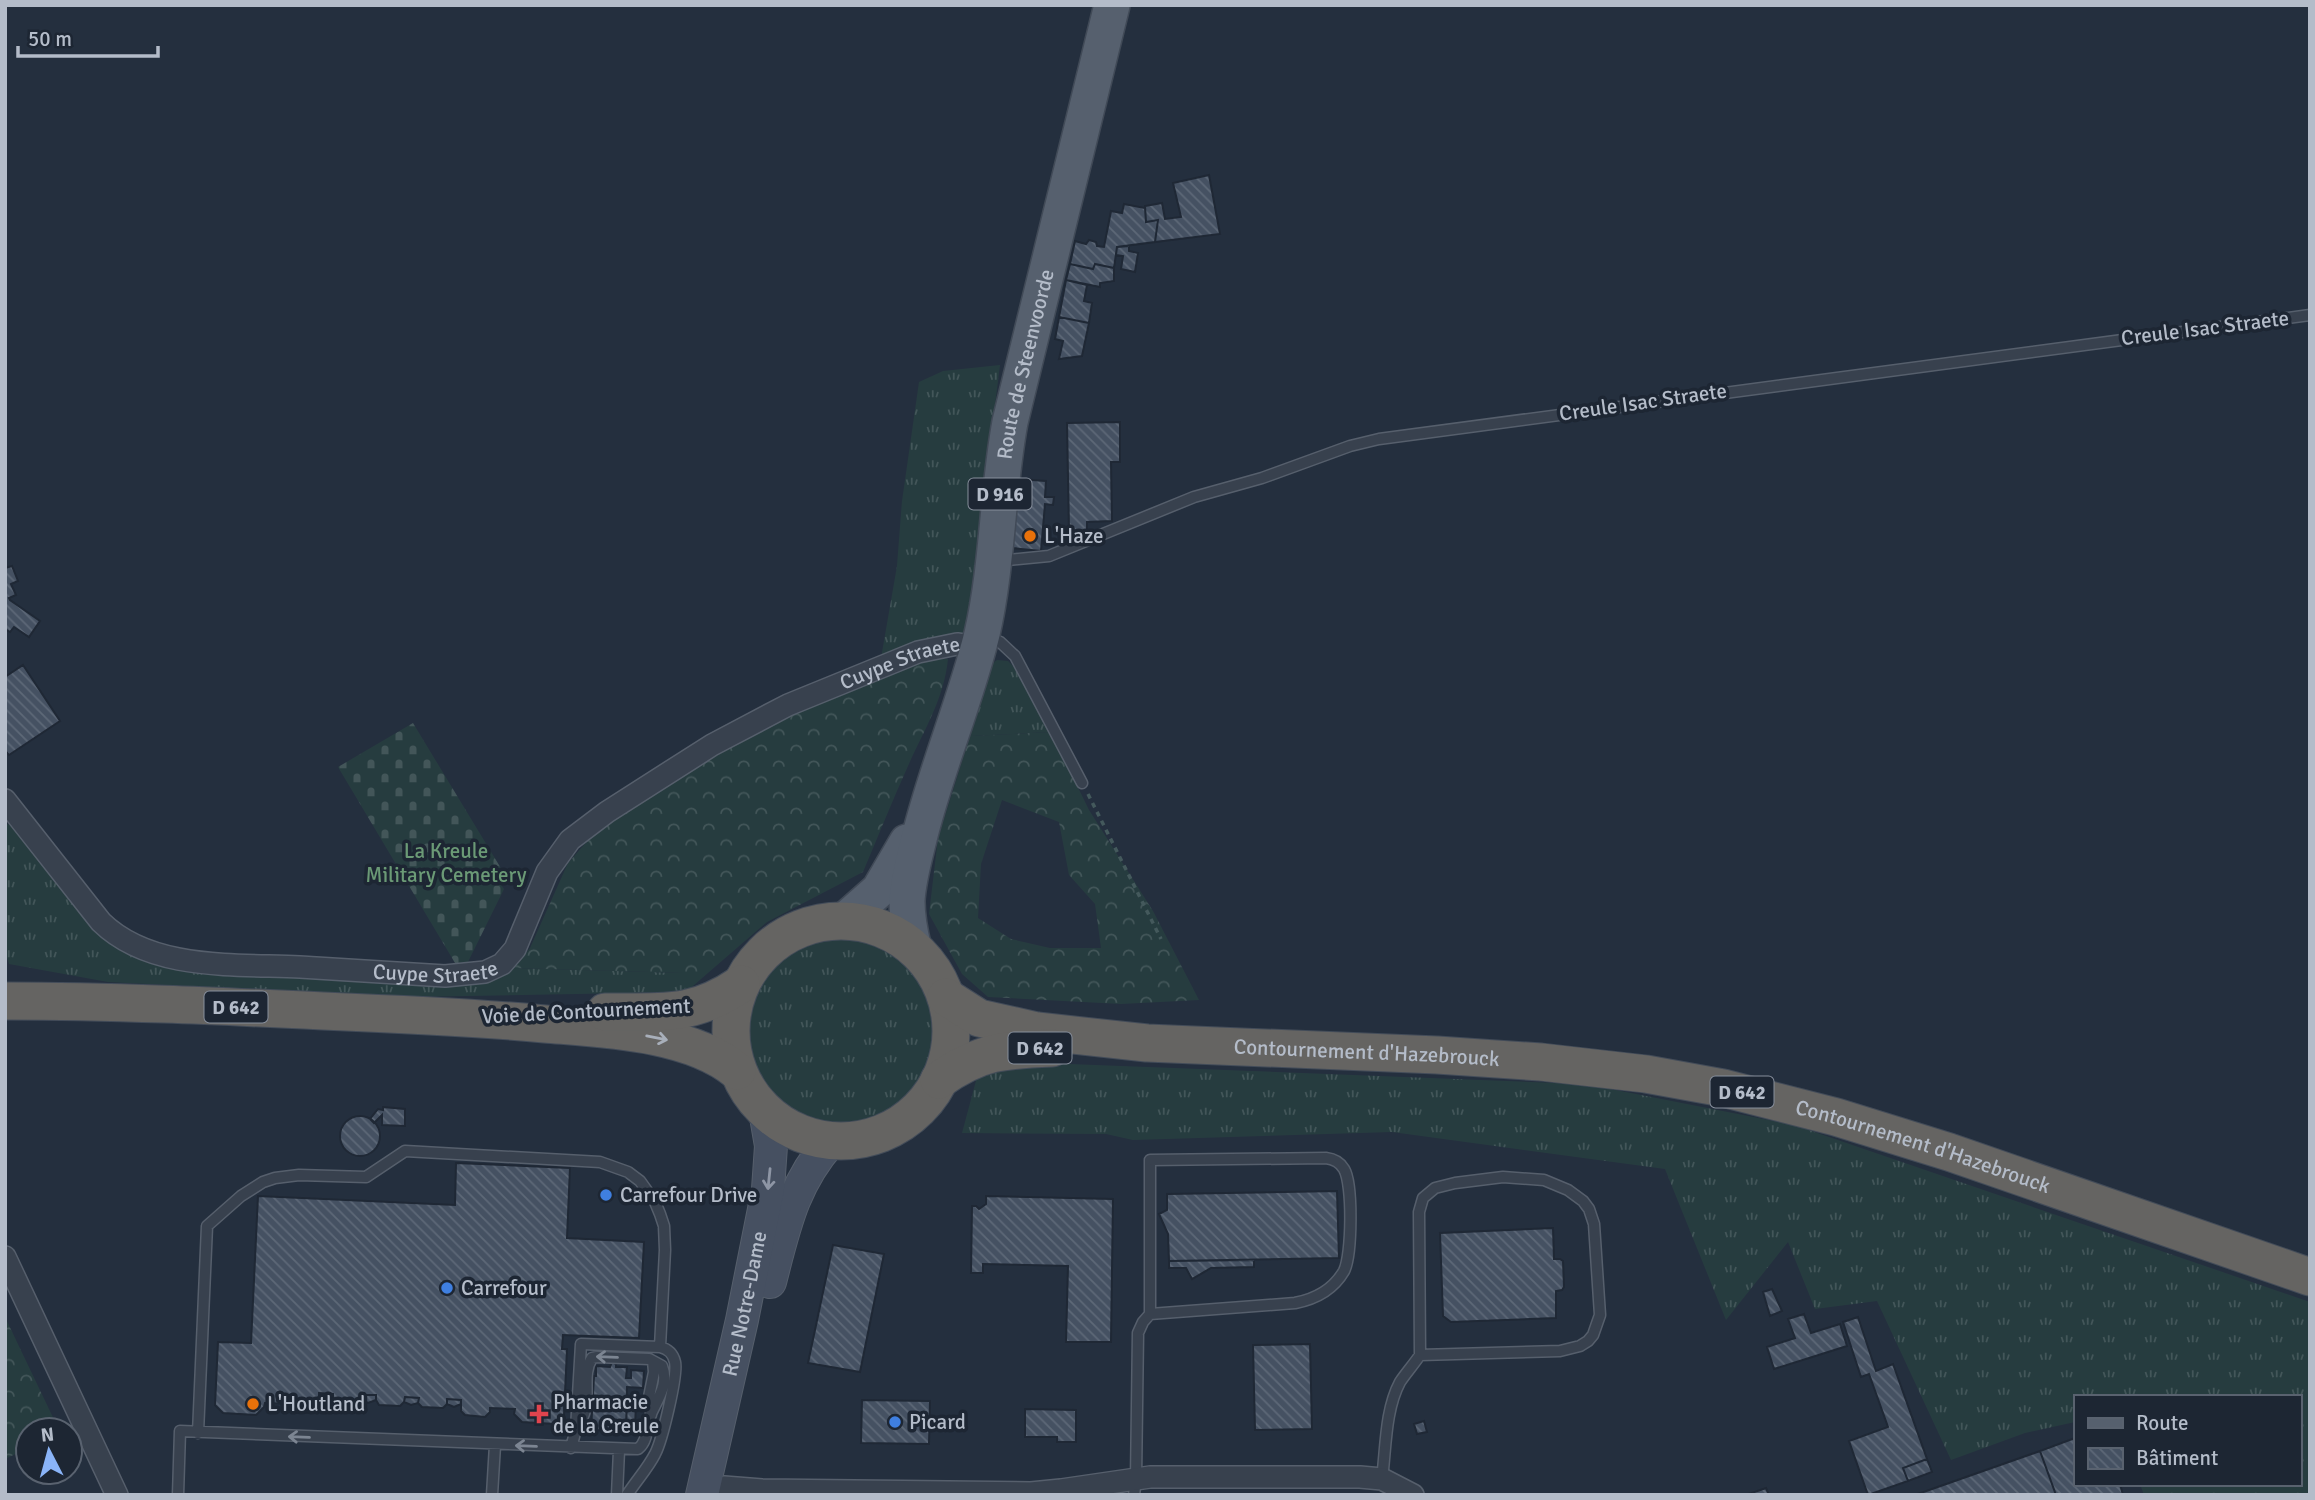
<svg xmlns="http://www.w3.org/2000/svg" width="2315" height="1500" font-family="Signika,sans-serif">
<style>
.grass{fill:url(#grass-tufts)}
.forest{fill:url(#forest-crowns);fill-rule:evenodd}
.cemetery{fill:url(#cemetery-stones)}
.building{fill:url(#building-back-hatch);stroke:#1f2835;stroke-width:2}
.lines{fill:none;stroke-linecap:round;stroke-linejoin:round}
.service-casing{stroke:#565f6c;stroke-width:13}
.minor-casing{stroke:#565f6c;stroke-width:24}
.secondary-casing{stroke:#565f6c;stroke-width:34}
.primary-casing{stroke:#414a57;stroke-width:38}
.trunk-casing{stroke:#434c59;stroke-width:39}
.path{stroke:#44595c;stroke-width:3.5;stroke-dasharray:5 5;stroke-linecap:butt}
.service{stroke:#38414e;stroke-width:10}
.minor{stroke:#38414e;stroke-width:21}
.secondary{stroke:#465061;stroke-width:32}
.primary{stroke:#56606e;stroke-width:35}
.trunk{stroke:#656462;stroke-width:37}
.oneway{stroke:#a8afba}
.oneway2{stroke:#8e96a5}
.oneway3{stroke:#7c8592}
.food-dot{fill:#e8710a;stroke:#1d2633;stroke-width:2.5}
.shop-dot{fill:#3f7fe0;stroke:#1d2633;stroke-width:2.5}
.health-dot{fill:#e0444e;stroke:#1d2633;stroke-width:2.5}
.labels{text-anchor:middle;stroke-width:7;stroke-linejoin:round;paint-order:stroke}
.shield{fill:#1d2633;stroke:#878f9c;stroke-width:2}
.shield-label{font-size:19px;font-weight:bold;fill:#b4bcc9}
.street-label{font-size:21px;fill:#b4bcc9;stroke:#1d2633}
.poi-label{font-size:21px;fill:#b4bcc9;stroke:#1d2633;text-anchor:start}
.park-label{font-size:21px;fill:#6b9a76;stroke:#1d2633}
</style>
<defs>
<pattern id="grass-tufts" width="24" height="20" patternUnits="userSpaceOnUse" patternTransform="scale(1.75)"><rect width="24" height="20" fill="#263c3f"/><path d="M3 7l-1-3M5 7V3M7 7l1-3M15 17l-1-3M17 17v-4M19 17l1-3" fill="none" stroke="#435659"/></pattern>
<pattern id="forest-crowns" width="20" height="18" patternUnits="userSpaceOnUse" patternTransform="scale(1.75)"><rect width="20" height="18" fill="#263c3f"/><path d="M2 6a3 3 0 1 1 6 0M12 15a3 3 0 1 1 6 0" fill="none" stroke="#435659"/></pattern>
<pattern id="cemetery-stones" width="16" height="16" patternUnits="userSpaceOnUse" patternTransform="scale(1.75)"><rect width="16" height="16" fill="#263c3f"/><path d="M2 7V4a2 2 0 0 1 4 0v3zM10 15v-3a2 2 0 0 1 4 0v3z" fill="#435659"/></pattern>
<pattern id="building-back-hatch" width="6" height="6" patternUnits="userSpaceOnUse" patternTransform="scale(1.75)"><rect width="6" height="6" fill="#455162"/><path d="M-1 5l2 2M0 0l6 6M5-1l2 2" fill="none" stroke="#5d6877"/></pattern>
</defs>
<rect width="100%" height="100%" fill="#242f3e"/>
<path class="grass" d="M1000 365 991 437 981 557 967 633 941 637 881 658 897 566 902 501 919 382 943 371Z
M997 660 1008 661 1016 669 1051 732 970 736 988 667Z
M10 824 110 942 479 981 514 968 684 973 686 992 409 997 108 982 9 964 5 951V825Z
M743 1030a97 97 0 1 1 194 0a97 97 0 1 1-194 0Z
M1069 1064 1585 1084 1794 1125 2310 1302V1495H2144L2140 1484H2299V1397H2075V1422L2025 1433 1951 1460 1877 1301 1815 1309 1788 1242 1726 1320 1665 1169 1392 1132 1133 1140 1106 1134 962 1133 977 1077 1005 1070Z"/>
<path class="forest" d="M932 659H948C944 699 924 730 908 766 892 801 878 837 863 872L767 922 686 992 683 973 514 968 530 948 568 863 591 837 627 810 721 748 879 674Z
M1051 732 1089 810 1153 911 1199 1000 1121 1004 988 997 962 974 929 914 938 838 970 736ZM1002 800 1059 822 1069 875 1095 904 1101 948H1050L1011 939 978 918 981 864Z
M5 1317 59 1430H28V1448L5 1459Z"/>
<path class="cemetery" d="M413 723 502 870 494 874 504 889 468 962 458 968 338 767Z"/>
<path class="building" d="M1209 175 1220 234 1155 242 1158 220 1146 222 1145 206 1162 203 1165 219 1181 217 1173 183Z
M1124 204 1145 208 1146 222 1158 220 1155 242 1117 247 1114 268 1095 264 1093 269 1070 264 1075 241 1086 244 1089 240 1096 242 1097 246 1104 247 1111 211 1122 213Z
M1129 246V251L1138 253 1135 272 1121 269 1123 256 1116 255 1117 247Z
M1070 264 1093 269 1095 264 1114 268V281L1100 283V287L1066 280Z
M1066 280 1087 285 1084 301 1092 303 1089 323 1059 317Z
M1059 317 1089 323 1082 356 1059 359 1063 341 1055 339Z
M1120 422V462H1111L1112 521 1087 522V531H1069L1067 423Z
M1018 479 1046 481 1045 497H1054L1053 505 1045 504 1041 551 1012 548Z
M12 566 18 581 11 584 16 595 9 598 10 600 40 621 29 637 14 627 10 632 5 629V568Z
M23 665 60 721 9 755 5 750V677Z
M383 1107 405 1109V1126L382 1125V1115L374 1123 370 1119 378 1109 383 1110Z
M340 1136a20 20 0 1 1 40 0a20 20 0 1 1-40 0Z
M456 1163 570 1168 567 1238 644 1242 639 1338 563 1335 562 1349H567L564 1415 555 1424 522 1422 514 1414 515 1409 490 1408V1412L485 1417 465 1415 461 1411V1400L447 1399V1404L443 1408 422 1407 418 1403 419 1398 405 1397 404 1402 400 1406 379 1405 376 1400V1395H362V1400L357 1404 336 1403 333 1399V1394L319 1393V1409L314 1413H294L289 1408 290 1404 265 1403 264 1407 256 1415 223 1413 215 1405 218 1342 251 1343 258 1196 455 1205Z
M1337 1191 1339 1258 1169 1261 1168 1234 1159 1214 1167 1210V1194Z
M986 1196 1113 1199 1111 1342H1066L1068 1266 983 1264V1273H971L972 1206H976L979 1209 986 1204Z
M1553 1228 1554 1259H1560L1563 1261 1564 1287 1562 1290 1556 1291V1318L1451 1322 1443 1316 1440 1233Z
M833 1245 884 1254 860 1372 808 1363Z
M1254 1260V1267L1211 1268 1192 1279 1186 1268H1169V1261Z
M1772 1289 1782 1311 1770 1316 1763 1292Z
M1804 1314 1811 1333 1840 1324 1847 1346 1774 1369 1767 1347 1795 1338 1788 1319Z
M1858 1317 1876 1371 1893 1364 1927 1459 1903 1468 1908 1481 1868 1495 1849 1441 1888 1427 1869 1374 1861 1377 1843 1322Z
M1310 1344 1312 1429 1255 1430 1253 1345Z
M612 1362 616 1364V1367H627L626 1378H631V1370L644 1371 643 1388 627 1387 626 1431 591 1430 594 1376H596V1366L610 1367Z
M319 1393 333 1394V1399L326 1402 319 1398Z
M362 1395H376V1400L368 1403 362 1400Z
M405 1397 419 1398 418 1403 411 1405 404 1402Z
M447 1399 461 1400V1404L454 1407 447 1404Z
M627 1399 636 1400 635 1430H626Z
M862 1400 930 1401 929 1444 861 1443Z
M1025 1409 1076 1410V1442H1057V1437H1025Z
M1424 1421 1427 1432 1417 1434 1414 1424Z
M2075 1438V1484H2120L2123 1495H2056L2040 1451Z
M2040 1451 2056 1495H1915Z
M1927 1459 1932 1472 1908 1481 1903 1468Z
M1766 1488 1769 1495H1746Z"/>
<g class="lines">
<g class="service-casing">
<path id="service" d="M998 561 1049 556 1194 497 1262 478 1350 446 1379 439 2310 315
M987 637 1000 642 1015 656 1082 783
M651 1415 649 1397 654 1372 653 1361
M198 1433 207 1226 241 1196 263 1182 275 1178 299 1175 366 1177 405 1151 600 1162 628 1172 640 1181 655 1202 660 1214 664 1226 665 1250 660 1347
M571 1448 576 1429 581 1344 660 1347C668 1349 673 1353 675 1362 678 1375 662 1441 655 1454 648 1468 636 1481 627 1495
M1382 1479C1386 1448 1385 1410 1400 1382 1406 1373 1414 1364 1420 1355L1560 1351 1580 1346 1588 1341 1593 1335 1600 1315 1594 1224 1589 1209 1583 1201 1568 1190 1544 1180 1503 1177 1455 1183 1435 1188 1423 1198 1419 1212 1420 1355
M178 1495 180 1431 638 1449C649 1440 646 1425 651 1414 658 1398 669 1384 662 1366L649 1359 597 1357 592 1358C579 1379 596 1403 576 1429
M492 1495 495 1445
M617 1495 619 1450
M1134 1495 1136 1479 1138 1333 1143 1322 1150 1314V1160L1326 1158C1334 1159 1340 1162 1344 1169 1353 1184 1352 1255 1344 1271 1333 1290 1316 1299 1295 1303L1150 1314"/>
</g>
<g class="minor-casing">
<g id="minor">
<path id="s1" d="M5 800 101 922C151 971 236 964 300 967 349 970 397 973 445 976L485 972 502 964 515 949 547 872 570 840 607 812 712 745 788 705 918 652 957 644 978 647"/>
<path d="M5 1257 117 1495"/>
<path d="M724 1487 762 1490 1031 1493 1061 1490 1150 1477H1360L1382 1479 1413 1495"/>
</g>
</g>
<g class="secondary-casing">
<g id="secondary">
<path d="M770 1282C784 1228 793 1183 831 1141"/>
<path id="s2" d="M702 1495 742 1320 768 1189 771 1146 765 1111"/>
</g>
</g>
<g class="primary-casing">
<g id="primary">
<path d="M844 921 879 890 907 842"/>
<path id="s3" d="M914 949C910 933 907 918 907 901 908 880 914 859 919 839 936 769 965 703 982 634 998 564 997 492 1010 422L1112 5"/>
</g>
</g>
<g class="trunk-casing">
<g id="trunk">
<circle cx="841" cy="1031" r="110"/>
<path id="s4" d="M946 997 979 1018 1037 1031 1147 1043 1437 1055 1541 1062 1646 1074 1723 1088 1836 1117 1949 1152 2310 1277"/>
<path d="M5 1001C111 1001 217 1006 323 1011 397 1014 471 1017 545 1024 605 1029 690 1032 737 1071"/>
<path d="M605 1012C662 1011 691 1018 741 984"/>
<path d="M939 1080C980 1051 1003 1050 1052 1048"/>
</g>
</g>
<path class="path" d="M1088 794 1161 939"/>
<use href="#service" class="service"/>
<use href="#minor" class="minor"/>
<use href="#secondary" class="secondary"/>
<use href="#primary" class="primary"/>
<use href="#trunk" class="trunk"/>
</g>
<defs><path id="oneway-shaft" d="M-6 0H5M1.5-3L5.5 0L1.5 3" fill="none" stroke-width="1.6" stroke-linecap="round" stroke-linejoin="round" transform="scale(1.75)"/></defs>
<use class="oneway" href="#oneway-shaft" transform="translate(657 1038) rotate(11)"/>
<use class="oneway2" href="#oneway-shaft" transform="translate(769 1179) rotate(96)"/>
<g class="oneway3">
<use href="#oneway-shaft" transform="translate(607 1357) rotate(-178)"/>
<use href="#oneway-shaft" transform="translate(299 1437) rotate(-178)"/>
<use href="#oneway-shaft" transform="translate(526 1446) rotate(-178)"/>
</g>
<g class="food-dot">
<circle cx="1030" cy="536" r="7"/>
<circle cx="253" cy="1404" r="7"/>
</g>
<g class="shop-dot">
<circle cx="606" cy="1195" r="7"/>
<circle cx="447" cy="1288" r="7"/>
<circle cx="895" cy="1422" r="7"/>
</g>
<path class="health-dot" d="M535.5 1403.5h7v7h7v7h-7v7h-7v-7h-7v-7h7z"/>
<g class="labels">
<g class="shield">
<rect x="968.5" y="478.5" width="63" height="31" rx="5"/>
<rect x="204.5" y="991.5" width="63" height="31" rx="5"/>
<rect x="1008.5" y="1032.5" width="63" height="31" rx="5"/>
<rect x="1710.5" y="1076.5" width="63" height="31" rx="5"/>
</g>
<g class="shield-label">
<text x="1000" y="501">D 916</text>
<text x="236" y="1014">D 642</text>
<text x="1040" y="1055">D 642</text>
<text x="1742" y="1099">D 642</text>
</g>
<g class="street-label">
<text transform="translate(2205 328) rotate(-7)" y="7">Creule Isac Straete</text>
<text dy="7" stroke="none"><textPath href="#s3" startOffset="600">Route de Steenvoorde</textPath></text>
<text transform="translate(1643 402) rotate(-8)" y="7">Creule Isac Straete</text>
<text dy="7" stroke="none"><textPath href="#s1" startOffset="1088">Cuype Straete</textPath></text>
<text dy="7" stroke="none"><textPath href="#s1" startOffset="500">Cuype Straete</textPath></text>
<text transform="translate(586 1011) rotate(-3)" y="7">Voie de Contournement</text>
<text dy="7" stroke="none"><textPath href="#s4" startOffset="429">Contournement d'Hazebrouck</textPath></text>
<text dy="7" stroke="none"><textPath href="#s4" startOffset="996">Contournement d'Hazebrouck</textPath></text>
<text dy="7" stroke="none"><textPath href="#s2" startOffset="196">Rue Notre-Dame</textPath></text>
</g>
<g class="poi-label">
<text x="1044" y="543">L'Haze</text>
<text x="620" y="1202">Carrefour Drive</text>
<text x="461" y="1295">Carrefour</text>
<text x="553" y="1409">Pharmacie<tspan x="553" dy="24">de la Creule</tspan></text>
<text x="267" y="1411">L'Houtland</text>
<text x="909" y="1429">Picard</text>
</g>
<g class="park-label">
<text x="446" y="858">La Kreule<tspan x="446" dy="24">Military Cemetery</tspan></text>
</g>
</g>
<rect width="2315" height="1500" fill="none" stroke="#b4bcc9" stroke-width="14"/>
<rect x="2074" y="1395" width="228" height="91" fill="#1d2633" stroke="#59626f" stroke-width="2"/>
<rect x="2088" y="1418" width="35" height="10" fill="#56606e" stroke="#59626f" stroke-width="2"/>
<text x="2136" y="1430" font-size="21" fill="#b4bcc9">Route</text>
<rect x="2088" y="1448" width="35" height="21" fill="url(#building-back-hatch)" stroke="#59626f" stroke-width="2"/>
<text x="2136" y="1465" font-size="21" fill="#b4bcc9">Bâtiment</text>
<g transform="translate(49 1451) rotate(354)"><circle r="33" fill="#1d2633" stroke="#59626f" stroke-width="2"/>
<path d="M0-5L12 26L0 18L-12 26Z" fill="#8ab4f8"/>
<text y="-10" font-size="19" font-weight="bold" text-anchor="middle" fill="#b4bcc9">N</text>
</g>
<path d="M18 46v10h140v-10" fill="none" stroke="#b4bcc9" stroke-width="3.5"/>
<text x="28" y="46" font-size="21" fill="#b4bcc9" stroke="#1d2633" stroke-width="5" paint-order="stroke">50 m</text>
</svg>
